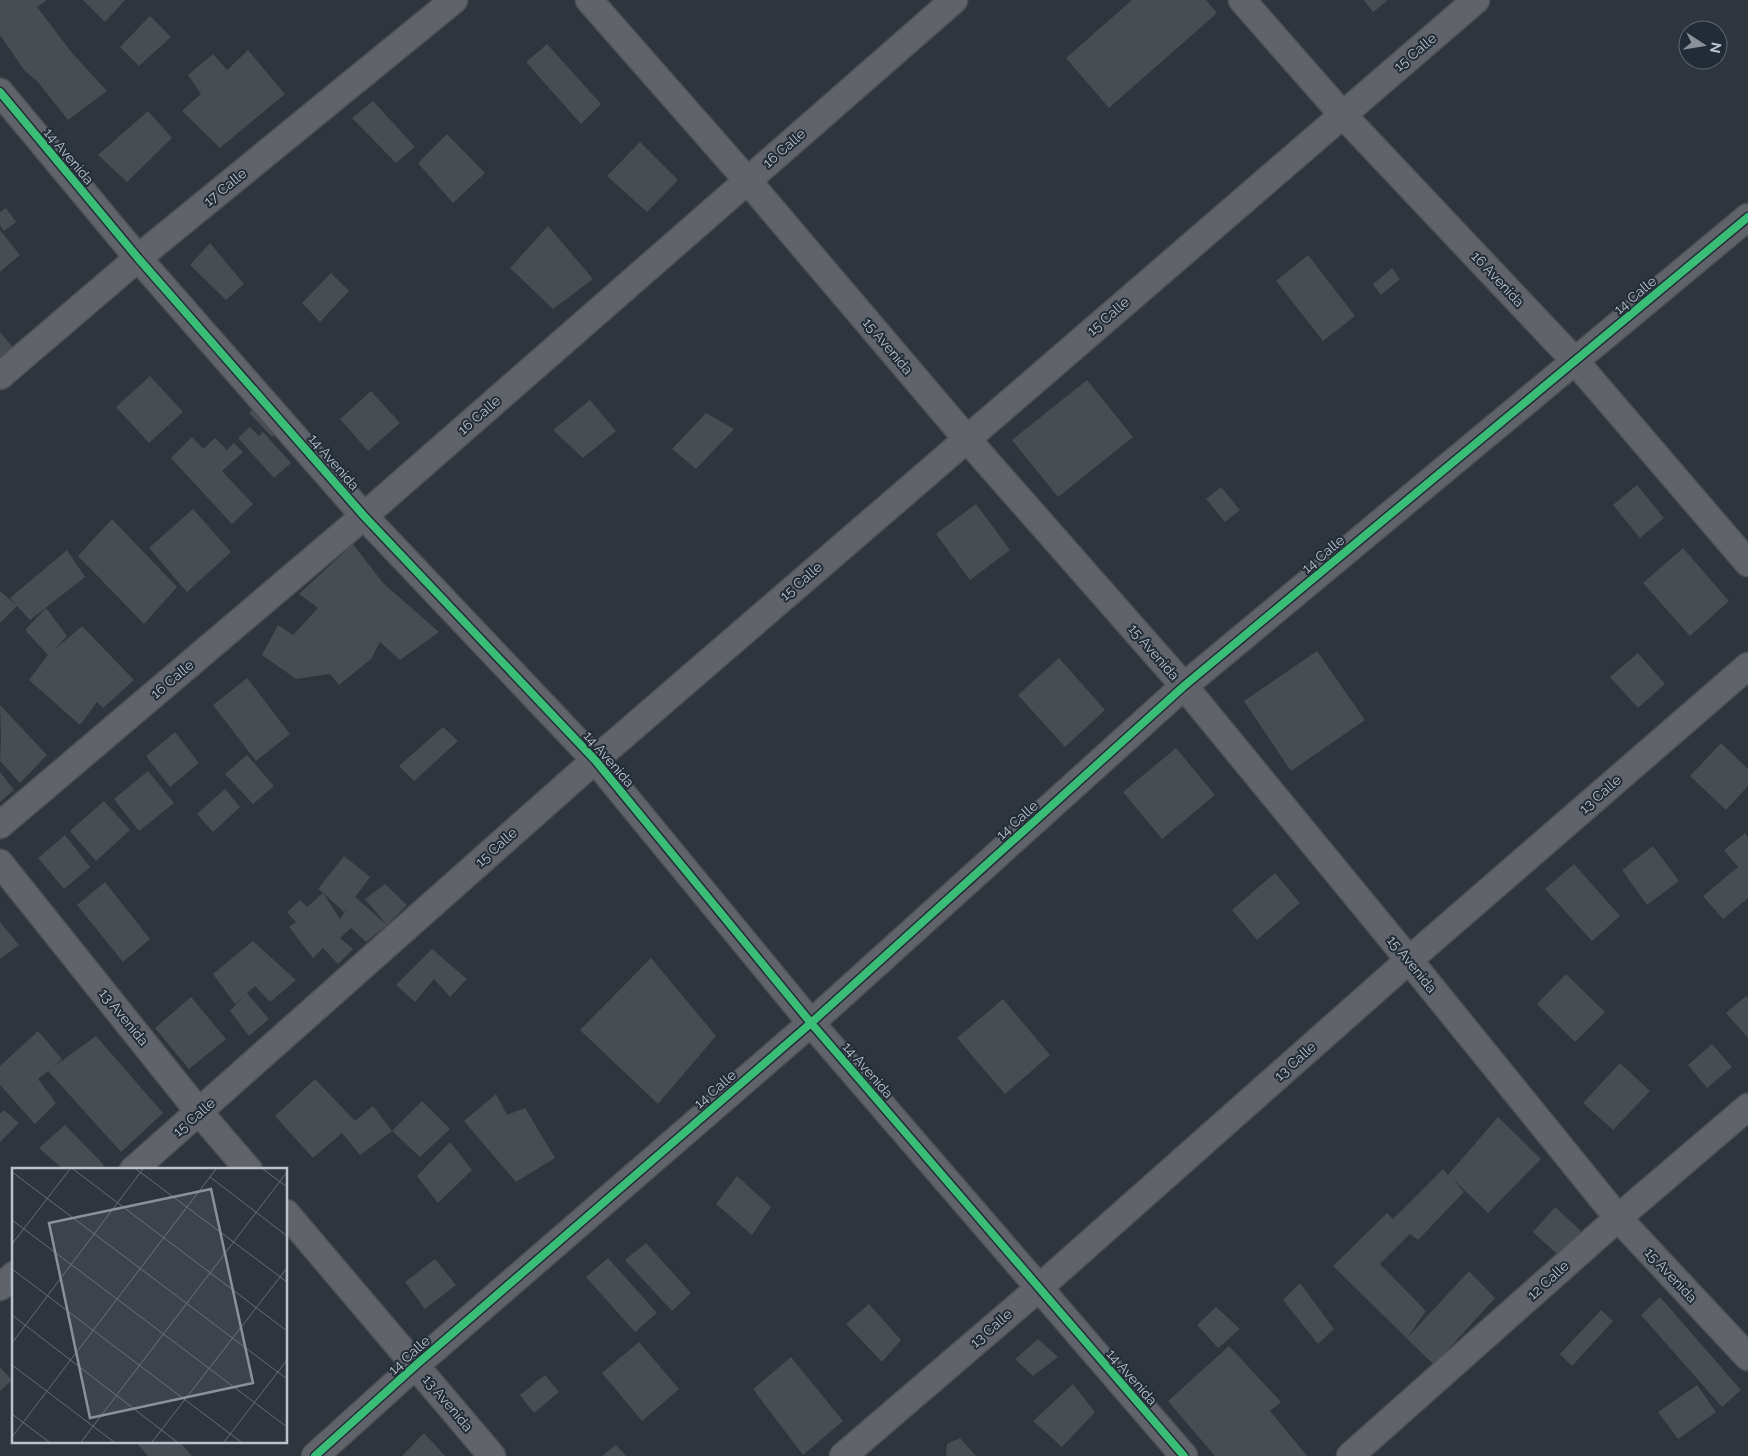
<svg xmlns="http://www.w3.org/2000/svg" width="1748" height="1456" font-family="Raleway,sans-serif">
<style>
.building{fill:#474d52}
.lines{fill:none;stroke-linecap:round;stroke-linejoin:round}
.minor-casing{stroke:#4d5157;stroke-width:29}
.minor{stroke:#60646a;stroke-width:26}
.cycleway-casing{stroke:#222c37;stroke-width:11}
.cycleway{stroke:#3abd76;stroke-width:8}
.labels{text-anchor:middle;stroke-width:4;stroke-linejoin:round;paint-order:stroke}
.street-label{font-size:14px;fill:#bbc2cb;stroke:#222c37}
.inset-road{fill:none;stroke:#676d75;stroke-width:1}
.view{fill:#8a9199;fill-opacity:0.15;stroke:#8a9199;stroke-width:2.5}
.inset-edge{fill:none;stroke:#bbc2cb;stroke-width:2.5}
</style>
<rect width="100%" height="100%" fill="#2f353c"/>
<path class="building" d="M0 0H47L37 7 72 53 107 91 68 120 37 81 25 71 0 35Z
M83 0H125L105 22Z
M1132 0H1206L1217 13 1109 108 1066 58Z
M1364 0H1386L1387 1 1373 12Z
M150 16 171 37 139 66 120 47Z
M547 44 601 104 581 124 526 62Z
M248 50 285 94 220 148 182 111 201 94 188 75 213 54 227 70Z
M373 101 415 147 396 163 352 118Z
M148 111 172 138 127 182 98 155Z
M447 134 485 173 453 203 418 163Z
M640 142 678 180 647 212 607 176Z
M6 208 16 222 4 231 0 225V212Z
M548 226 593 279 553 309 510 268Z
M0 230 20 255 0 272Z
M210 243 244 284 226 300 190 265Z
M1308 255 1355 316 1323 341 1276 281Z
M1392 268 1400 279 1381 295 1373 284Z
M331 273 349 291 320 322 302 303Z
M0 332 15 350 0 362Z
M150 376 183 412 149 443 116 407Z
M1087 380 1133 437 1058 497 1012 440Z
M371 391 400 423 368 451 340 419Z
M590 400 616 431 583 458 553 430Z
M260 402 283 426 272 437 249 413Z
M706 413 734 429 696 469 672 449Z
M250 427 259 436 263 432 291 463 274 478 238 438Z
M192 437 203 449 215 438 227 450 234 443 243 452 222 471 253 504 232 524 171 458Z
M1637 485 1664 518 1640 538 1613 505Z
M1221 487 1240 510 1225 522 1206 499Z
M976 504 1010 550 970 580 936 534Z
M193 509 231 552 187 592 149 548Z
M112 519 177 587 144 624 78 556Z
M353 544 383 583 439 632 400 660 380 642 371 659 339 685 330 674 296 679 262 655 278 625 293 635 318 608 299 594Z
M1683 548 1729 601 1690 636 1643 583Z
M67 550 85 577 30 620 17 606 0 623V591L17 606 10 598Z
M46 608 67 636 53 651 82 626 134 680 103 708 97 702 80 725 29 680 48 655 25 630Z
M1317 651 1365 720 1291 771 1244 701Z
M1638 653 1665 684 1638 708 1610 677Z
M1059 658 1105 710 1065 747 1018 695Z
M247 678 290 734 256 761 213 705Z
M0 705 47 755 20 783 0 761 1 738Z
M443 727 458 741 414 781 399 766Z
M175 732 199 763 170 787 146 756Z
M1721 743 1748 769V786L1726 810 1690 776Z
M1176 748 1215 795 1162 839 1123 792Z
M247 755 274 786 253 804 225 774Z
M148 771 174 803 139 831 114 799Z
M0 772 14 790 0 802Z
M225 789 240 807 213 832 197 814Z
M104 801 130 830 96 861 70 831Z
M1745 833 1748 837V898L1723 919 1703 896 1738 867 1724 850Z
M65 835 90 867 64 889 38 858Z
M1653 846 1679 881 1647 905 1622 870Z
M344 856 370 877 355 897 387 925 365 899 385 884 407 905 387 925 366 942 351 928 340 938 353 949 338 964 323 948 313 958 289 927 296 922 287 912 300 900 307 907 323 893 340 919 348 907 344 912 321 891 318 889Z
M1574 864 1620 916 1592 941 1545 889Z
M1275 873 1300 903 1257 940 1232 910Z
M105 882 150 939 123 962 77 905Z
M0 922 19 945 0 959Z
M253 941 296 980 270 1002 255 986 247 993 269 1019 249 1036 230 1011 245 994 235 1004 213 974Z
M432 949 467 979 450 997 434 979 415 1002 396 985Z
M651 958 716 1036 658 1104 580 1030Z
M1566 974 1605 1012 1575 1042 1537 1004Z
M1746 996 1748 998V1038L1726 1013Z
M191 997 226 1039 189 1069 155 1028Z
M1003 999 1050 1055 1005 1094 957 1038Z
M38 1031 62 1059 52 1068 96 1036 163 1113 121 1152 48 1071 38 1079 56 1103 35 1124 0 1085V1066Z
M1712 1044 1732 1067 1707 1088 1688 1065Z
M1620 1063 1650 1091 1613 1130 1583 1103Z
M315 1079 355 1121 373 1106 392 1131 360 1155 342 1133 313 1158 275 1116Z
M496 1094 507 1115 525 1108 555 1158 516 1182 464 1121Z
M422 1101 450 1129 420 1157 392 1131Z
M4 1110 19 1123 0 1142V1114Z
M1498 1117 1541 1159 1488 1213 1452 1178 1464 1192 1418 1240 1410 1234 1380 1264 1426 1311 1407 1338 1469 1271 1495 1298 1434 1365 1333 1266 1387 1213 1393 1219 1443 1169 1448 1175Z
M65 1125 104 1165 99 1170H64L39 1148Z
M450 1142 472 1170 438 1203 417 1176Z
M737 1176 771 1207 752 1235 716 1204Z
M1555 1207 1581 1231 1559 1256 1533 1232Z
M646 1243 691 1293 672 1311 625 1260Z
M608 1258 657 1313 635 1332 586 1277Z
M435 1259 456 1285 425 1309 405 1282Z
M1300 1283 1334 1329 1318 1344 1283 1300Z
M1660 1297 1741 1390 1722 1407 1641 1315Z
M869 1304 901 1340 882 1362 846 1324Z
M1216 1307 1240 1329 1218 1348 1197 1325Z
M1601 1310 1613 1321 1572 1366 1560 1354Z
M1038 1339 1058 1357 1033 1376 1015 1359Z
M639 1342 679 1389 642 1421 602 1373Z
M1229 1346 1281 1402 1270 1411 1307 1456H1215L1168 1401Z
M791 1357 843 1421 803 1455 753 1389Z
M0 1367 12 1380 0 1391Z
M545 1375 559 1392 534 1413 520 1395Z
M1073 1384 1095 1412 1062 1447 1033 1421Z
M1697 1385 1716 1412 1678 1439 1658 1412Z
M424 1433 445 1456H402Z
M960 1438 976 1456H946L947 1444Z
M136 1442H180L192 1456H148Z
M616 1445 626 1456H602Z"/>
<g class="lines">
<g class="minor-casing">
<path id="minor" d="M589 0 747 180 966 438 1184 686 1409 960 1618 1218 1748 1357
M1242 0 1342 114 1575 361 1748 563
M0 92 138 258 364 516 595 760 811 1023 1184 1456
M0 376 138 258 454 0
M0 825 364 516 954 0
M0 863 199 1112 249 1170
M133 1170 595 760 1476 0
M286 1213 492 1456
M0 1287 14 1275
M315 1456 416 1365 811 1023 1184 686 1748 217
M843 1456 1039 1288 1409 960 1748 666
M1350 1456 1618 1218 1748 1107"/>
</g>
<use href="#minor" class="minor"/>
<g class="cycleway-casing">
<path id="cycleway" d="M0 92 138 258 364 516 595 760 811 1023 1184 1456
M315 1456 416 1365 811 1023 1184 686 1748 217"/>
</g>
<use href="#cycleway" class="cycleway"/>
</g>
<g class="labels">
<g class="street-label">
<text transform="translate(1415 52) rotate(-40)" y="5">15 Calle</text>
<text transform="translate(784 148) rotate(-41)" y="5">16 Calle</text>
<text transform="translate(69 156) rotate(50)" y="5">14 Avenida</text>
<text transform="translate(225 187) rotate(-39)" y="5">17 Calle</text>
<text transform="translate(1498 279) rotate(47)" y="5">16 Avenida</text>
<text transform="translate(1635 295) rotate(-40)" y="5">14 Calle</text>
<text transform="translate(1108 316) rotate(-41)" y="5">15 Calle</text>
<text transform="translate(888 346) rotate(50)" y="5">15 Avenida</text>
<text transform="translate(479 415) rotate(-41)" y="5">16 Calle</text>
<text transform="translate(334 462) rotate(49)" y="5">14 Avenida</text>
<text transform="translate(1323 554) rotate(-40)" y="5">14 Calle</text>
<text transform="translate(801 581) rotate(-41)" y="5">15 Calle</text>
<text transform="translate(1154 652) rotate(49)" y="5">15 Avenida</text>
<text transform="translate(172 679) rotate(-40)" y="5">16 Calle</text>
<text transform="translate(609 759) rotate(49)" y="5">14 Avenida</text>
<text transform="translate(1600 794) rotate(-41)" y="5">13 Calle</text>
<text transform="translate(1017 820) rotate(-42)" y="5">14 Calle</text>
<text transform="translate(496 847) rotate(-42)" y="5">15 Calle</text>
<text transform="translate(1412 964) rotate(51)" y="5">15 Avenida</text>
<text transform="translate(124 1017) rotate(51)" y="5">13 Avenida</text>
<text transform="translate(1295 1061) rotate(-42)" y="5">13 Calle</text>
<text transform="translate(868 1070) rotate(49)" y="5">14 Avenida</text>
<text transform="translate(715 1089) rotate(-41)" y="5">14 Calle</text>
<text transform="translate(194 1117) rotate(-41)" y="5">15 Calle</text>
<text transform="translate(1671 1275) rotate(47)" y="5">15 Avenida</text>
<text transform="translate(1548 1280) rotate(-42)" y="5">12 Calle</text>
<text transform="translate(991 1328) rotate(-41)" y="5">13 Calle</text>
<text transform="translate(409 1355) rotate(-42)" y="5">14 Calle</text>
<text transform="translate(1132 1377) rotate(49)" y="5">14 Avenida</text>
<text transform="translate(448 1403) rotate(50)" y="5">13 Avenida</text>
</g>
</g>
<g transform="translate(12 1168)">
<rect width="275" height="275" fill="#2f353c"/>
<path class="inset-road" d="M61 1 275 163M124 1 275 114M251 1 275 19M0 4 275 211M198 9 275 68M0 52 275 259M0 76 58 1M0 101 229 274M0 147 165 274M0 175 131 1M0 197 102 274M0 246 37 274M0 269 204 1M69 274 275 4M140 274 275 100M212 274 275 192"/>
<path class="view" d="M199 21 241 215 78 250 37 55Z"/>
<rect width="275" height="275" class="inset-edge"/>
</g>
<g transform="translate(1703 45) rotate(102)"><circle r="24" fill="#222c37" stroke="#5f6872"/>
<path d="M0-4L9 19L0 12L-9 19Z" fill="#8a9199"/>
<text y="-8" font-size="14" font-weight="bold" text-anchor="middle" fill="#bbc2cb">N</text>
</g>
</svg>
